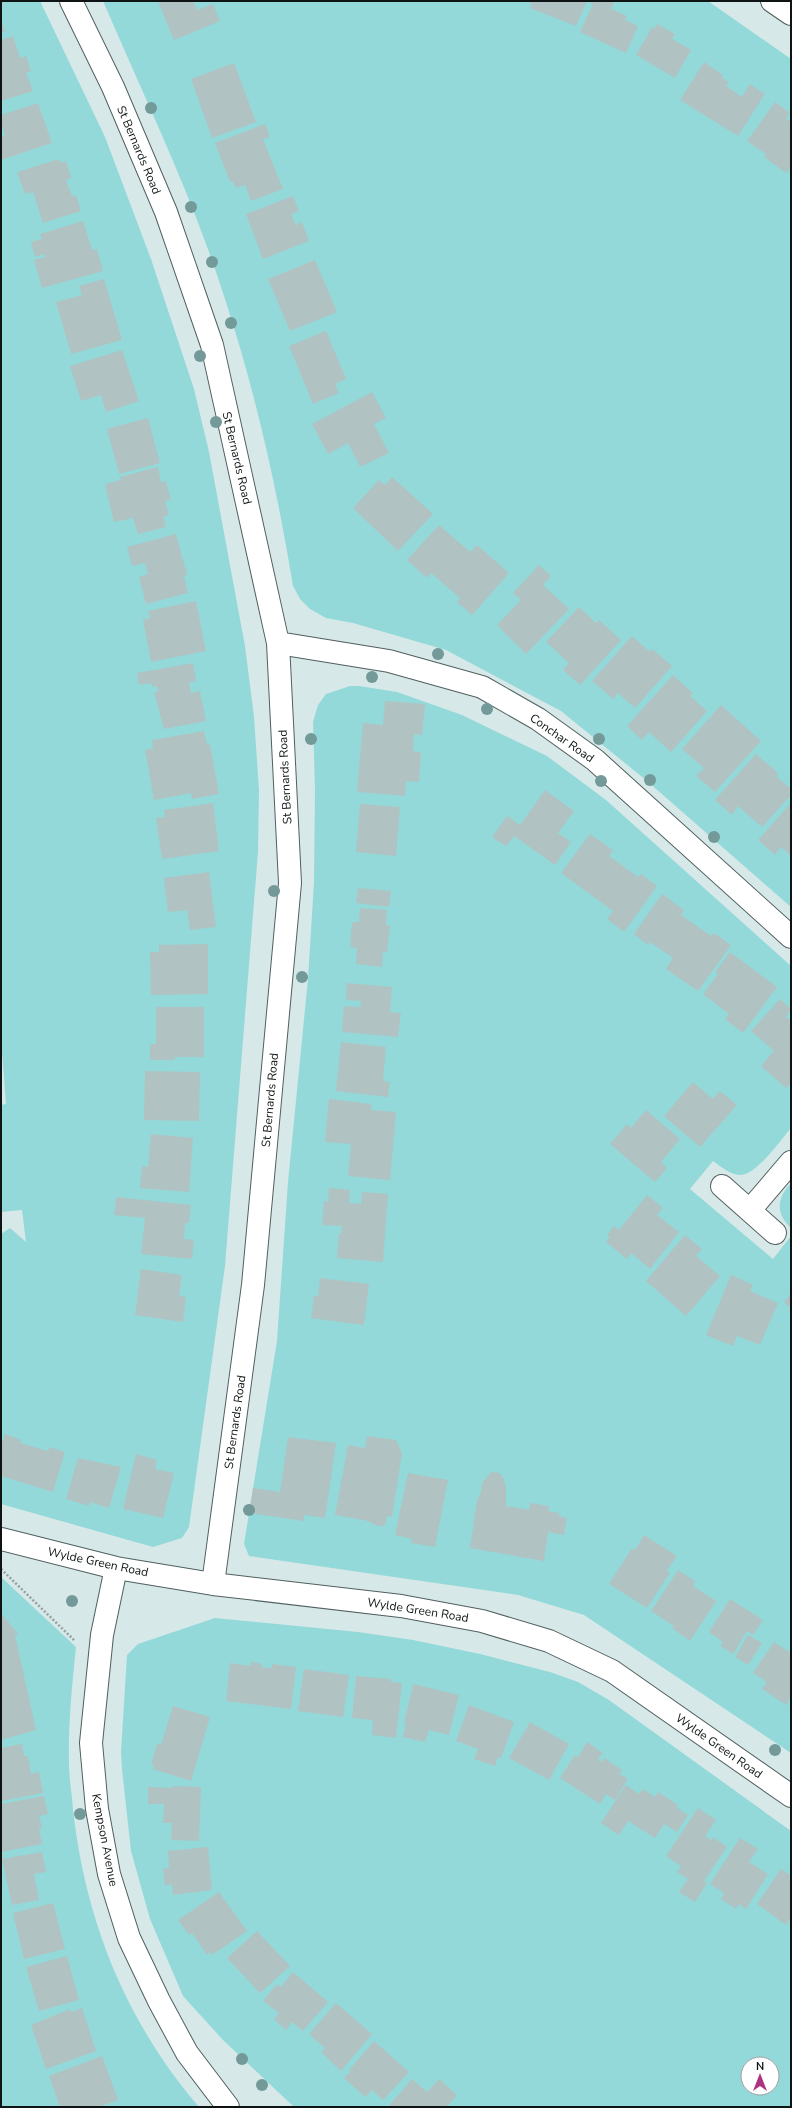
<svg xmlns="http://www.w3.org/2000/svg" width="792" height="2108" font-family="'Nunito Sans',sans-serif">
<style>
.green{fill:#93d9d9;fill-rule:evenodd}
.building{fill:#b1c2c2}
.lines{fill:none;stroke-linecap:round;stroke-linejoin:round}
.minor-casing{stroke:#505f5f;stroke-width:24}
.path{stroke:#93a0a0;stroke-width:2.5;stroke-dasharray:2 2;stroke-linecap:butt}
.minor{stroke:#fff;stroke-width:22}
.tree{fill:#739999}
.labels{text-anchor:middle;stroke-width:3.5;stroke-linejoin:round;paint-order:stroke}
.street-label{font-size:12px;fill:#0e1414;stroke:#fff}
</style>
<rect width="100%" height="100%" fill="#d7e8e8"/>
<path class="green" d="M1 1H40L105 137 151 259 194 389 209 452 245 646 254 717 259 790 258 852 225 1266 189 1527 182 1538 153 1547 1 1504V1234L10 1228 26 1242 22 1210 1 1212V1105L6 1104 1 1039Z
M103 1H708L791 59V907L647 781 561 711 446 650 353 623 326 618 310 609 300 599 293 586C277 488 255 390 224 296 192 195 145 99 103 1Z
M350 686H359L397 692 462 715 547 756 606 800 791 966V1128C781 1140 756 1175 741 1175 731 1175 721 1167 713 1161L690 1189 773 1259 791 1236V1753L584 1615 518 1595 249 1556 244 1544 277 1341 288 1182 308 979 314 882 315 789 313 722 318 705 326 694Z
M791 1183V1228C775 1213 777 1198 791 1183Z
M1 1577 76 1647C72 1686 68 1725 69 1764 69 1779 72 1794 73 1809 85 1920 126 2022 199 2107H1Z
M215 1618 358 1632 413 1640 480 1654 550 1672 578 1682 609 1700 791 1831V2107H294L223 2040 183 1996 150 1919 131 1851 122 1769 121 1752 127 1655 138 1644ZM748 2064H772V2088H748Z"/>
<path class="building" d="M158 1H193L197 10 213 4 220 21 174 40Z
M526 1H587L576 26 530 8 532 4Z
M591 1H614L611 9 627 16 625 20 638 26 626 53 580 32 593 4 590 3Z
M1 21 5 31 1 33Z
M657 24 675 34 672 39 691 50 675 78 636 55 652 27 655 29Z
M13 36 20 58 26 56 31 71 26 73 33 91 1 101V40Z
M704 62 723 75 722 78 729 82 726 86 742 97 750 84 765 94 738 136 680 100Z
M234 63 256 122 212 138 191 79Z
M775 102 790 113 786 118 791 122V167L786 173 764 157 766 154 747 141Z
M38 103 52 143 1 160V137L5 136 1 124V115Z
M265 124 270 137 263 139 283 189 251 201 245 185 236 188 233 181 230 182 215 143Z
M59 159 61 163 66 161 71 178 66 180 72 196 76 195 81 211 43 223 33 192 25 194 17 172Z
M293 196 299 211 291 214 296 225 302 222 309 241 263 259 246 214Z
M83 221 92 250 97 249 103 271 42 288 34 260 45 257 44 254 35 257 31 242 42 239 40 234Z
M315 260 337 312 290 331 268 279Z
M104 279 122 340 71 354 56 302 82 295 79 286Z
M326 331 346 379 335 384 339 393 313 404 289 346Z
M122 350 139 401 106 412 101 395 81 401 70 366Z
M372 392 386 418 374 424 389 453 360 467 348 443 328 454 312 424Z
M148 418 160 463 119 474 107 429Z
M158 467 161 482 166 481 171 500 165 501 169 515 163 517 166 527 138 534 133 518 114 522 105 484 121 480 120 477Z
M392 477 433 514 398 551 353 508 379 480 385 485Z
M439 525 470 552 477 545 509 573 472 615 457 602 460 598 431 573 427 578 407 560Z
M176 534 187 575 184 576 188 593 146 604 139 577 148 574 145 563 132 566 127 547Z
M539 565 551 576 543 585 569 609 526 654 497 625 521 600 513 593Z
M196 601 206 651 151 662 143 620 150 618 148 611Z
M579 607 596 623 599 620 621 640 580 685 563 670 569 663 546 642Z
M632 636 650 652 652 649 672 666 635 708 618 693 613 699 592 681Z
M193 663 196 681 189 683 191 693 200 691 206 721 164 729 154 692H158L157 686 152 687 151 683 139 685 137 673Z
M673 675 693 693 690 696 707 711 671 752 649 732 642 740 627 726Z
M385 701 425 704 422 735 414 734 413 751 421 752 419 782 406 781 405 796 357 792 363 723 383 725Z
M721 705 761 741 715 792 696 776 704 768 682 749Z
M204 731 207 745 210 744 219 794 192 799 191 793 154 800 145 750 153 748 152 740Z
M756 754 778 773 776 776 791 789V795L762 827 738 806 732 815 715 800Z
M545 790 574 811 558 833 571 842 555 865 514 836 506 846 492 837 507 816 520 825Z
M213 803 219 851 162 859 156 818 165 817 164 810Z
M791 803V856L781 847 775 855 758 840Z
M360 804 400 807 396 856 356 852Z
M590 834 613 850 609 856 638 877 641 874 657 886 624 932 607 919 613 911 561 873Z
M209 872 216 927 190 930 187 910 168 912 164 878Z
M358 888 391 891 389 907 356 903Z
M662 894 684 910 681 915 711 936 714 933 731 945 698 991 666 969 673 958 650 942 648 945 634 934Z
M360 908 387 910 386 925H390L387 952H383L382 967 356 964 357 948 350 947 352 922H359Z
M208 944V994L151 995 150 952H159V945Z
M730 952 777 987 743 1033 725 1019 729 1014 703 994 718 974 715 972Z
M347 983 392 987 390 1012 401 1013 398 1037 342 1032 344 1006 360 1007 361 1001 346 1000Z
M780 999 791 1009 786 1017 791 1021V1082L786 1088 761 1066 774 1051 751 1031Z
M156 1007H204V1057H175V1060H150V1044H156Z
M341 1042 386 1047 383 1081 390 1082 388 1097 336 1091Z
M145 1071 200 1072 199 1121 144 1120Z
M693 1082 713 1099 720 1091 737 1105 700 1147 664 1116Z
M329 1099 371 1104V1110L396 1112 390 1180 348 1176 351 1144 325 1142Z
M646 1110 680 1139 661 1162 667 1168 655 1182 610 1144 627 1124 631 1128Z
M151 1134 193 1138 189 1192 140 1188 142 1166 148 1167Z
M329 1188 350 1190 349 1203 361 1204 362 1192 388 1194 383 1262 337 1258 339 1234H341L342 1226 322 1225 324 1201 328 1202Z
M647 1195 663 1208 657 1215 679 1232 650 1269 631 1253 627 1259 606 1242 610 1237 607 1235 614 1226 619 1230Z
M116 1197 191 1205 189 1223H185L184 1239 194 1240 192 1259 141 1254 145 1218 114 1215Z
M685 1235 702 1249 696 1256 720 1276 686 1316 646 1281Z
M141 1269 182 1275 179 1296 186 1297 183 1322 135 1315Z
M731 1275 753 1285 750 1291 778 1303 760 1345 737 1336 733 1346 706 1335Z
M320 1278 369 1284 364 1325 311 1318 314 1296H318Z
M791 1294V1308L784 1302Z
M5 1434 21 1440 20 1443 48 1451 49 1447 65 1452 53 1492 1 1476V1445Z
M367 1436 396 1440 402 1453 392 1517 387 1516 386 1523 383 1526H377L368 1521 335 1515 348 1445 365 1448Z
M288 1437 336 1443 325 1518 304 1515V1521L249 1513 253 1488 280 1492Z
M136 1454 157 1460 155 1469 174 1473 163 1518 123 1509Z
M78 1458 121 1467 109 1508 90 1502 89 1506 66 1499Z
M491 1472 500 1473 504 1480 506 1488V1506L529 1510 530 1503 549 1506 548 1511 559 1513V1516L567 1518 564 1535 548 1532 544 1561 470 1548 477 1501 481 1492 482 1483Z
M408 1473 448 1480 435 1547 411 1543 412 1539 395 1535Z
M644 1535 677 1556 667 1570 670 1573 647 1608 609 1584 632 1548 635 1550Z
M678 1570 695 1581 693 1586 716 1601 690 1641 672 1628 674 1626 651 1611Z
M730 1599 763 1620 753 1635 747 1631 733 1654 720 1646 723 1642 709 1632Z
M1 1613 18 1634 15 1635 36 1730 1 1740Z
M748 1635 762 1643 748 1665 735 1657Z
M774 1642 791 1653V1697L786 1705 762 1689 767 1682 753 1673Z
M251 1662 262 1664 261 1667 272 1668V1664L296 1667 291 1709 226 1701 230 1663 250 1666Z
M304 1669 349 1675 343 1717 298 1711Z
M356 1676 391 1679V1682L402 1683 396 1738 372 1735 373 1720 352 1718Z
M413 1684 459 1695 449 1735 429 1730 425 1742 403 1737 406 1724H404Z
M469 1705 514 1722 501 1758 498 1757 495 1766 474 1759 478 1749 456 1741Z
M173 1706 210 1717 191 1781 153 1769 154 1765H151L157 1744 161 1745Z
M530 1722 569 1744 549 1780 509 1758Z
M587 1742 603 1753 598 1759 602 1762 604 1758 622 1770 620 1774 628 1779 615 1800 606 1794 600 1804 560 1778 575 1755 578 1757Z
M22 1744 24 1756H28L31 1774 39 1772 43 1793 1 1801V1748Z
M626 1785 639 1794 643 1789 655 1797 658 1792 678 1805 676 1807 688 1815 677 1832 664 1824 655 1838 628 1821 619 1835 601 1823Z
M173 1786 201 1787 199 1841 171 1840 172 1823H163L164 1804H148V1787L173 1788Z
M44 1796 48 1814 39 1816 42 1828 39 1829 42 1844 1 1852V1804Z
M698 1808 716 1820 705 1836 711 1840 713 1837 727 1847 704 1881 707 1883 695 1902 679 1892 688 1879 677 1872 681 1866 666 1856Z
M740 1838 758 1849 749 1862 768 1874 746 1909 739 1904 736 1909 721 1899 724 1893 710 1884Z
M208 1847 212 1890 173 1895 172 1884 165 1886 163 1869 169 1868 168 1851Z
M42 1852 46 1872 34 1874 39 1900 12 1905 2 1859Z
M781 1869 791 1876V1918L786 1925 757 1904Z
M219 1892 247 1931 212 1955 210 1952 207 1955 192 1933 189 1935 178 1920Z
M53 1903 65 1949 24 1959 13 1913Z
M257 1931 290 1966 260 1993 227 1958Z
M67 1956 79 2000 39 2011 26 1967Z
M293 1972 328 2002 303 2031 292 2022 286 2030 274 2019 279 2013 263 2001 277 1984 281 1987Z
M336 2003 372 2034 341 2071 321 2052 325 2048 309 2034Z
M82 2008 96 2051 46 2069 31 2025 70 2009 71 2012Z
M374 2041 409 2072 383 2100 372 2090 365 2097 344 2078 351 2071 349 2070Z
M102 2056 118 2100 98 2107H60L49 2076Z
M412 2079 427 2092 439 2079 457 2095 447 2107H388Z"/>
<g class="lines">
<g class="minor-casing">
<path id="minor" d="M71 1 113 87 166 212 212 345 278 643 290 883 253 1285 213 1584
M772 1 791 14
M278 643 389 661 482 687 538 719 595 760 791 937
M722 1186 775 1233
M750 1210 791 1162
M1 1539 116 1568 213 1584 401 1606 482 1621 549 1641 612 1671 791 1796
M116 1568 102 1635 91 1743 97 1809 109 1874 129 1938 159 2001 187 2053 228 2107"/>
</g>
<path class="path" d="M1 1569 74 1640"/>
<use href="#minor" class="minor"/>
</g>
<g class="tree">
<circle cx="151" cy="108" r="6"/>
<circle cx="191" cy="207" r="6"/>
<circle cx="212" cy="262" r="6"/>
<circle cx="231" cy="323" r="6"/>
<circle cx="200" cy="356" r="6"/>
<circle cx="216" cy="422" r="6"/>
<circle cx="438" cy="654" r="6"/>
<circle cx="372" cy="677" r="6"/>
<circle cx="487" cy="709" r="6"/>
<circle cx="311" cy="739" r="6"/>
<circle cx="599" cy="739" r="6"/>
<circle cx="650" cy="780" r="6"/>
<circle cx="601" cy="781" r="6"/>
<circle cx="714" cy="837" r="6"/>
<circle cx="274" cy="891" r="6"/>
<circle cx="302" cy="977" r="6"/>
<circle cx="249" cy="1510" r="6"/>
<circle cx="72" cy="1601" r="6"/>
<circle cx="775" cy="1750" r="6"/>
<circle cx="80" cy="1814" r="6"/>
<circle cx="242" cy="2059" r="6"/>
<circle cx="262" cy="2085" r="6"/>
</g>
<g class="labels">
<g class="street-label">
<text transform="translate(139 150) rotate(67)" y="4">St Bernards Road</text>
<text transform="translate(237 458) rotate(77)" y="4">St Bernards Road</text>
<text transform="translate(562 738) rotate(35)" y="4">Conchar Road</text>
<text transform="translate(285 777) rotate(-93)" y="4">St Bernards Road</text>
<text transform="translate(270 1100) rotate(-85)" y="4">St Bernards Road</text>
<text transform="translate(235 1422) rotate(-82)" y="4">St Bernards Road</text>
<text transform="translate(98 1562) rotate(12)" y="4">Wylde Green Road</text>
<text transform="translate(418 1610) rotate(9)" y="4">Wylde Green Road</text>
<text transform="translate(719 1746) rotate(35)" y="4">Wylde Green Road</text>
<text transform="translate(105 1840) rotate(79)" y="4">Kempson Avenue</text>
</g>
</g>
<rect width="792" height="2108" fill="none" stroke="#0e1414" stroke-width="4"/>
<g transform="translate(760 2076)"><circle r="19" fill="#ffffff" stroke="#9fa1a1"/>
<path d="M0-3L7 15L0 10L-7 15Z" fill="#ae3182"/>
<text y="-6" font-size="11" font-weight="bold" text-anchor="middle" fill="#0e1414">N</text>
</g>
</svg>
